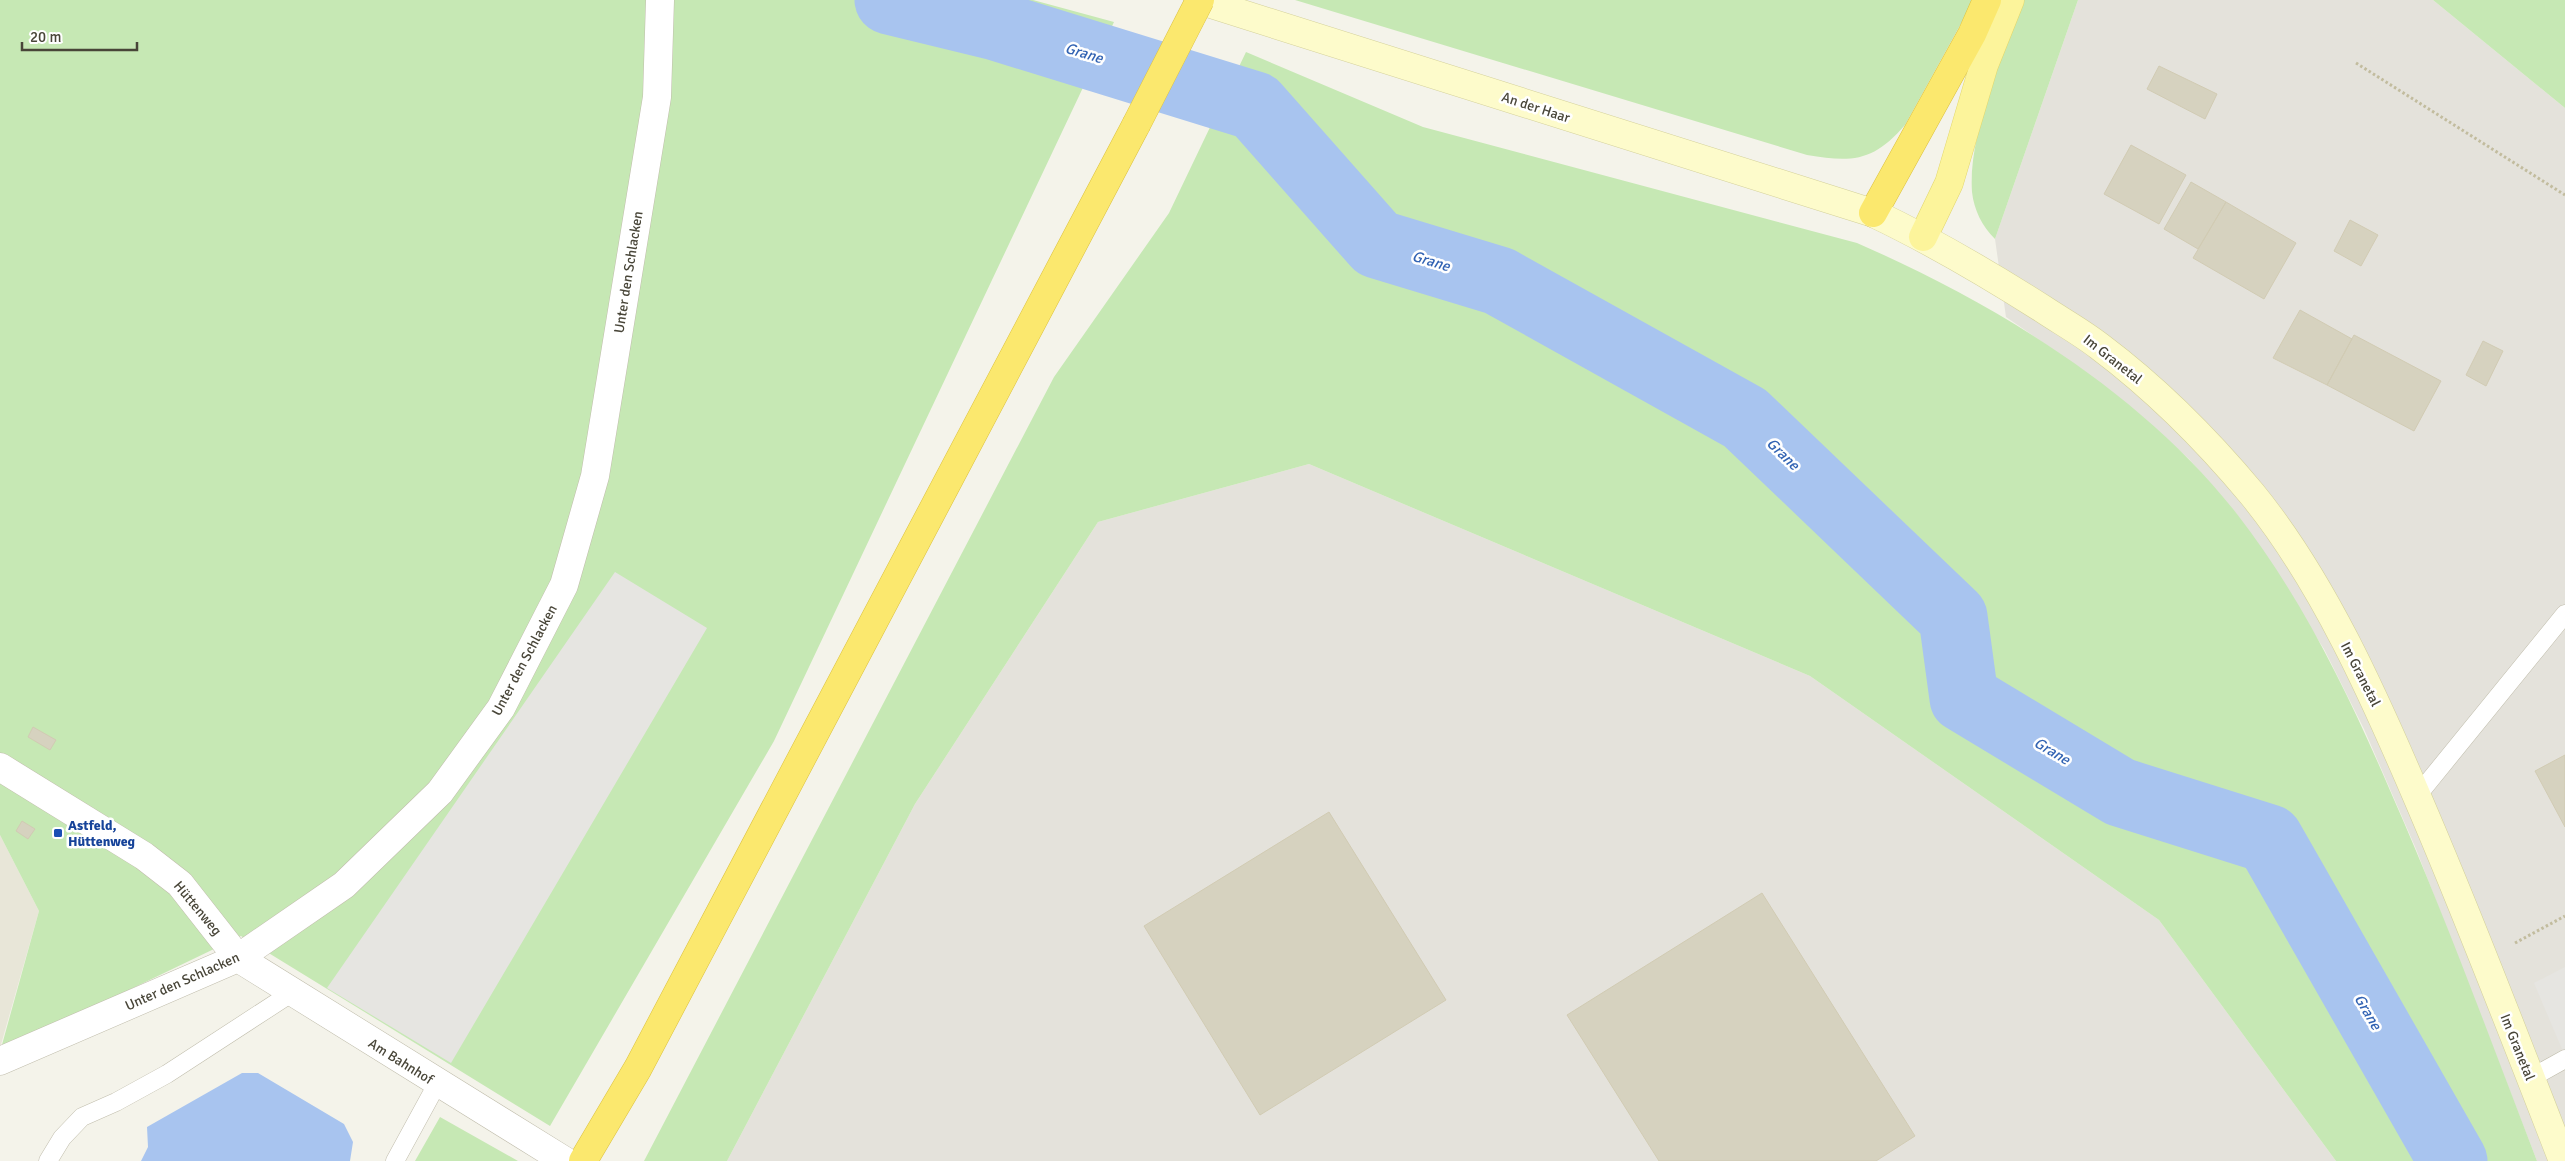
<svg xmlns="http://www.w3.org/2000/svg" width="2565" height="1161" font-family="Signika,sans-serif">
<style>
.residential{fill:#e8e6d8}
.industrial{fill:#e4e2db}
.green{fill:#c6e8b4}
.parking{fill:#e6e5e1}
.water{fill:#a8c4ef}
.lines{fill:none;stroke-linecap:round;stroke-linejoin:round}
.river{stroke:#a8c4ef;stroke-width:69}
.building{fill:#d6d2bf;stroke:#d1cbb3}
.lane-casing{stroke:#c0bdac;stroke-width:19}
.street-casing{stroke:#c0bdac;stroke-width:29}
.secondary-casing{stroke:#d3d09a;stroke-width:29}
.primary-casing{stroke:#e2d66a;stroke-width:29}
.highway-casing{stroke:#dbc03e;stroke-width:29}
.path{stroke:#c2bc9e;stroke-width:3;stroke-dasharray:2.5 2.5;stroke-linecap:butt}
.lane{stroke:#fff;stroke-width:18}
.street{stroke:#fff;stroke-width:28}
.secondary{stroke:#fdfbcb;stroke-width:28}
.primary{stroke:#fcf49b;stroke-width:28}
.highway{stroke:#fbe86e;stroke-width:28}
.highway-bridge-casing{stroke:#dbc03e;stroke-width:29;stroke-linecap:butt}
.highway-bridge{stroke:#fbe86e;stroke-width:28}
.transit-dot{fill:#1a4fb4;stroke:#fff;stroke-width:2}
.labels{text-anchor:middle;stroke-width:5;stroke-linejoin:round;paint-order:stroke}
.street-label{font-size:14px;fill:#484538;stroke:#fff}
.transit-label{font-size:14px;font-weight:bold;fill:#164399;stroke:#fff;text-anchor:start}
.water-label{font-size:15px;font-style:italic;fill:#3263b3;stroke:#fff}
</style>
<rect width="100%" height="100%" fill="#f4f3ea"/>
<path class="residential" d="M0 835 39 911 0 1048Z"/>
<path class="industrial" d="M2078 0H2433L2565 108V1161H2537L2416 849 2364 729 2324 649 2236 513 2189 459 2138 413 2083 370 2006 317 1995 239Z
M1309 464 1810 676 2159 920 2336 1161H727L915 804 1098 522Z"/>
<path class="green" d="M0 0H1033L1114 22 774 741 550 1126 241 936 0 1052 39 911 0 835Z
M1295 0H1974L1905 125C1874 161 1853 163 1807 155Z
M2024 0H2078L1995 239C1982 226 1974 210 1972 192 1968 134 2003 54 2024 0Z
M2433 0H2565V108Z
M1246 52 1423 127 1857 243C1995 303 2143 393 2237 514 2303 599 2350 697 2392 795 2445 915 2490 1039 2537 1161H2336L2159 920 1810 676 1309 464 1098 522 915 804 727 1161H644L1054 377 1169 213Z
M440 1117 518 1161H415Z"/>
<path class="parking" d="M615 572 707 628 451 1063 327 988Z
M2565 967V1056L2534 983Z"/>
<path class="water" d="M242 1073H258L344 1124 353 1142 350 1161H141L148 1147 147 1127Z"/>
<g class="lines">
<path class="river" d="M889 0 996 26 1255 106 1377 244 1499 281 1745 418 1953 617 1964 698 2120 792 2269 839 2453 1161"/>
</g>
<path class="building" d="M2159 66 2217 94 2205 119 2147 89Z
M2131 145 2186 175 2159 224 2104 194Z
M2191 182 2226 202 2198 249 2164 229Z
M2226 202 2296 243 2264 299 2193 258Z
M2350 220 2378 235 2361 266 2334 251Z
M2300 310 2352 339 2327 385 2273 358Z
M2354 335 2441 381 2414 431 2327 385Z
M2483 341 2503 351 2486 386 2466 375Z
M33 727 56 740 50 750 28 737Z
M2565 755V827L2535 771Z
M1329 812 1446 1000 1260 1115 1144 926Z
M22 821 35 829 28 839 16 831Z
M1762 893 1915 1136 1876 1161H1659L1567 1015Z"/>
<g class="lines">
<g class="lane-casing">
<path id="lane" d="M2417 796 2565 614
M2531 1078 2565 1059
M48 1161 62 1138 82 1117 116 1102 167 1074 293 992
M395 1161 437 1084"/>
</g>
<g class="street-casing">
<path id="street" d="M0 767 144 856 180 884 238 958 565 1161
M0 1061 238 958 344 885 440 792 501 708 564 585 595 476 657 97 660 0"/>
</g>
<g class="secondary-casing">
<path id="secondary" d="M1198 0 1873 213C1932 241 1988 274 2043 309 2061 321 2081 332 2099 346 2155 388 2207 440 2252 494 2323 581 2374 696 2418 799 2469 918 2516 1040 2563 1161"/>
</g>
<g class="primary-casing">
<path id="primary" d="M1923 237 1949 183 1984 65 2010 0"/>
</g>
<g class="highway-casing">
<path id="highway" d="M1873 213 1972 34 1987 0
M583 1161 638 1068 1136 125"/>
</g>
<path class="path" d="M2356 63 2565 195
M2515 943 2565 916"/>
<use href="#lane" class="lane"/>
<use href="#street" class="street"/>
<use href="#secondary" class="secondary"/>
<use href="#primary" class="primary"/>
<use href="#highway" class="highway"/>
<g class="highway-bridge-casing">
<path id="highway-bridge" d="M1136 125 1200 0"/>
</g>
<use href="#highway-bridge" class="highway-bridge"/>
</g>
<rect class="transit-dot" x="53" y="828" width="10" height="10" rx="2.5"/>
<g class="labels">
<g class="street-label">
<text transform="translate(1536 107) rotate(18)" y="5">An der Haar</text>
<text transform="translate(628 272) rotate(-81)" y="5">Unter den Schlacken</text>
<text transform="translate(2113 359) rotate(38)" y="5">Im Granetal</text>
<text transform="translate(524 660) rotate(-62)" y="5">Unter den Schlacken</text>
<text transform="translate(2361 674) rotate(63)" y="5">Im Granetal</text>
<text transform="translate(198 908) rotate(50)" y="5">Hüttenweg</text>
<text transform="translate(182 981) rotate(-24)" y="5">Unter den Schlacken</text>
<text transform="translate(2518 1047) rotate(68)" y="5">Im Granetal</text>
<text transform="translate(401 1061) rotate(32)" y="5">Am Bahnhof</text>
</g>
<g class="transit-label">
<text x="68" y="830">Astfeld,<tspan x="68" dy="16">Hüttenweg</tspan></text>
</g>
<g class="water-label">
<text transform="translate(1084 53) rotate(17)" y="5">Grane</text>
<text transform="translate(1431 261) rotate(17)" y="5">Grane</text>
<text transform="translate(1783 454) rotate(44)" y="5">Grane</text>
<text transform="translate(2052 751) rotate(31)" y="5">Grane</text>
<text transform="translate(2368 1012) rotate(60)" y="5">Grane</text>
</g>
</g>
<path d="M22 42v8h115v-8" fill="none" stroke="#484538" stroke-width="2.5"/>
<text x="30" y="42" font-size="15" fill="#484538" stroke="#ffffff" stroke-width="4" paint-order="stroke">20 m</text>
</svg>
